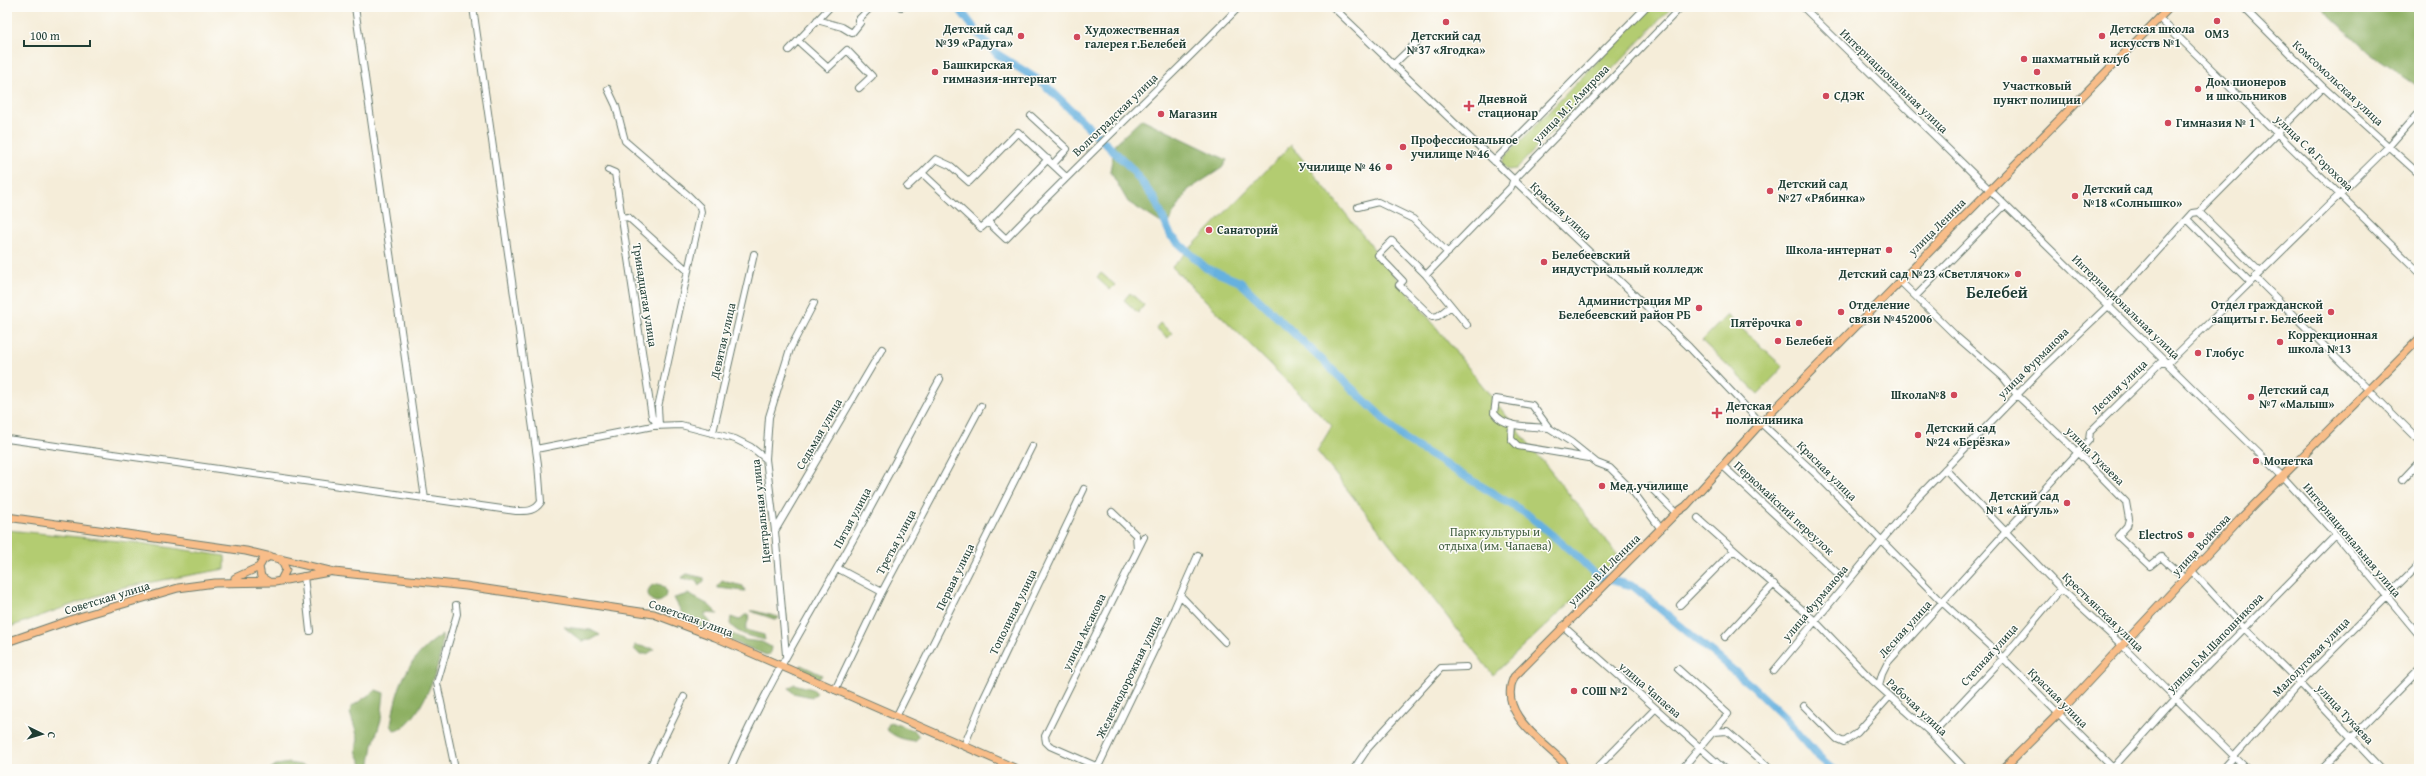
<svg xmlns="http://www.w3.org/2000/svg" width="2426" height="776" font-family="'Gentium Book Plus',serif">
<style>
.green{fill:#b3cc71;stroke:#698452}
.forest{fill:#8eb063;stroke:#56764c}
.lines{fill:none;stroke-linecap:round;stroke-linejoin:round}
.river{stroke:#66b1df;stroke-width:8}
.minor-casing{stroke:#6a7b6e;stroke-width:8}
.major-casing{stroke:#6a7b6e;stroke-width:9}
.minor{stroke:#fff;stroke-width:6}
.major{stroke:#f8bd89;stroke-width:7}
.poi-dot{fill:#d1495b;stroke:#fdfcf7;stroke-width:1.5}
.labels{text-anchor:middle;stroke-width:3;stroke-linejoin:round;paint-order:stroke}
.poi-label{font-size:12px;font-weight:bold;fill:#1f3d34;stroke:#fdfcf7;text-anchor:start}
.street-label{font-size:12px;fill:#1f3d34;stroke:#fdfcf7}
.park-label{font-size:12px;fill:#446143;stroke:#fdfcf7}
.district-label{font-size:16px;font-weight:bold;fill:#1f3d34;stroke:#fdfcf7}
</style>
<rect width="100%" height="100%" fill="#fdfcf7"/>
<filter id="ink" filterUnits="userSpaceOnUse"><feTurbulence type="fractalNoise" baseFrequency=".025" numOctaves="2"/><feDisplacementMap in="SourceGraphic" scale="8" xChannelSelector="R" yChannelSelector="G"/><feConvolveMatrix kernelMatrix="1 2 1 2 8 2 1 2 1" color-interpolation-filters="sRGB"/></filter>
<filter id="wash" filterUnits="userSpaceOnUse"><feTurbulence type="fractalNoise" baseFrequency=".012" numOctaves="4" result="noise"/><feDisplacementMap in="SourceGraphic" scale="16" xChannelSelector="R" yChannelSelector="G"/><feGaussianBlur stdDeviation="0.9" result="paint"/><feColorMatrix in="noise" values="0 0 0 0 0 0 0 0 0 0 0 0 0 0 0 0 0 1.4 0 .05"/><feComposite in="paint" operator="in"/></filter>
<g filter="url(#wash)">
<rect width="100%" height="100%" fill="#f5edd9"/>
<path class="green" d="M1650 7H1672L1516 169 1508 170 1502 164 1504 158Z
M1291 145 1619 557 1493 675 1317 451 1332 426 1172 267Z
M1101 273 1115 285 1110 290 1097 278Z
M1130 293 1144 305 1138 313 1124 300Z
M1727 315 1783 367 1758 394 1702 341Z
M1160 323 1172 333 1168 338 1156 328Z
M7 530 139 543 225 556V569L118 588 7 628Z"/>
<path class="forest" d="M2321 7H2419V87L2369 53Z
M1142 119 1227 160 1222 168 1188 190 1166 226 1128 202 1110 171 1115 144Z
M687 574 704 578V581L699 586 696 581 681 578Z
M722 581 743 586 745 591 718 588 717 586Z
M648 593a9 9 0 1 1 18 0a9 9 0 1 1-18 0Z
M688 594 709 605 718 614 705 613V616L711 623 703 628 685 619 674 598Z
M750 611H754L779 617 777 620Z
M745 615H750L745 630 764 635 765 640C753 637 738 635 730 624L731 617 739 620Z
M564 627 591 630 600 635 591 640 581 641Z
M724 630 745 640 762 642 771 647 770 654 766 655 722 637 720 635Z
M442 635C445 657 419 729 394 730L391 725C397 685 407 658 442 635Z
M635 645 655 649 647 654H639L634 649Z
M801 665 822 675 819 679 800 671Z
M794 684 813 689 817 693 812 697 793 693 789 688Z
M376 690 384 693 381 720 373 745 369 769H364L356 751 358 738 350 713 351 707Z
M890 722 914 730 918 735V738L915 741C904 740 894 737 886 729Z
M290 763 304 766 308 769H270L276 765Z"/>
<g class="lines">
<path class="river" d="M958 7 977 32 997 54 1043 83 1131 168 1155 200 1171 236 1206 268 1240 282 1407 441 1527 514 1577 556 1598 577 1633 586 1753 687 1784 717 1818 756 1833 769"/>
</g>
</g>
<g filter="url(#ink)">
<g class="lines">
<g class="minor-casing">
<path id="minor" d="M355 7 425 499
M901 7H902
M1333 7 1689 347 1761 423 1816 474 1943 603 2003 658 2114 769
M1803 7 2283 477 2336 535 2419 635
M2243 7 2323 87 2419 174
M2159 18 2419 272
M817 20 842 27 852 33 860 23 858 20 871 7
M798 41 828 68 847 50 872 76 859 88
M789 50 830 7
M1393 65 1418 41
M608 89 616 106 625 141 689 196 700 207 701 212 658 407 659 426
M1031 116 1067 149 1053 164
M1494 161 1646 7
M608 170 615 173 652 417 658 425
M922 173 936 159 951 166 969 182 1018 132 1066 177
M907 187 922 173 981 228 988 222 1006 239C1082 160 1162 86 1239 7
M1358 207 1378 202 1413 219 1448 253
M2199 212 2260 272
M622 218 628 217 688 271
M2187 219 2250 282
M988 222 1048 159
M1426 275 1511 187 1513 181 1681 7
M2255 277 2419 440
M1899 280 1954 334
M1916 296 2005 205
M1451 306 1438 316 1432 317 1399 285 1403 281 1378 255 1392 241 1426 275 1467 325
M1957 337 2003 377 2017 395 2077 452 2126 502 2129 519 2127 526 2118 536 2150 566 2161 557 2185 579
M1512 424 1511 439 1518 446 1589 458
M1549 428C1532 426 1505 429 1494 413L1496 399 1532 405 1549 428 1571 442 1597 463 1610 468 1631 489 1661 529
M713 432 754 254
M7 439 516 511C527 511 534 512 541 502L538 464 473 7
M536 449 653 426 681 425 735 439 751 447 766 459
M1723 466 1847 582
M1945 469 2061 589 2122 645 2247 769
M2402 480 2419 462
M1650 487 1676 513
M1112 512 1136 535 1137 550
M1698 518 1734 550
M775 531 882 349
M837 568 882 592
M2192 571 2244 628 2300 683 2381 769
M304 576 310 631
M1180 595 1225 642
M1680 605 1734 550 1814 620 1872 680 1932 734 1965 769
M1563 626 1724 769
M1725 637 1774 584
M786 655 775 531 766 459 769 417 790 349 814 303
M1678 669 1728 714 1682 769
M1774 671 1917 498 2045 366 2108 306 2192 213 2199 212 2323 87
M1879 685 1882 674 1888 662 2089 440 2090 432 2095 427 2160 363H2168L2389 146 2419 112
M835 690 882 592 981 406
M1804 706 1837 739 1844 742 1857 733 1890 696
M896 717 1032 446
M1713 732 1727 731 1768 767
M1932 734 2003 658 2061 589
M964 746 982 702 1084 489
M1098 767 1050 746 1046 742 1045 736 1144 537
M455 769 437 683 457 614 456 605
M649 769 684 697
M730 769C760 699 799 634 837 568 873 506 905 442 940 379
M1097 769 1174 609 1198 555
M1354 769 1368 748 1441 668 1466 667
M1596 769 1655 709
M2112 769 2176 698 2336 535
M2223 769 2300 683 2419 564
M2321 769 2419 669"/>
</g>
<g class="major-casing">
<path id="major" d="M7 517 246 551 334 572 466 586 654 614 715 637 1017 769
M235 578 259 567
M281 580 286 570 281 559
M269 582 261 577 259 567 263 560 270 556
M7 642 79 617 178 588 215 583 275 582 329 572
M1566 769 1563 762C1541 740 1497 712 1514 677L1676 513 1686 506 1761 423 2170 7
M2003 769 2058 714 2243 516 2419 339"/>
</g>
<use href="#minor" class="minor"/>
<use href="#major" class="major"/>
</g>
</g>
<g class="poi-dot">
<circle cx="2217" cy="21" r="4"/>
<circle cx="1446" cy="22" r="4"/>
<circle cx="1021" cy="36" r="4"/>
<circle cx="2102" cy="36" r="4"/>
<circle cx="1077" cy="37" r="4"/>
<circle cx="2024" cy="59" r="4"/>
<circle cx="935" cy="72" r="4"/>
<circle cx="2037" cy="72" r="4"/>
<circle cx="2198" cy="89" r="4"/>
<circle cx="1826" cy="96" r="4"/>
<path d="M1467 100h4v4h4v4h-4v4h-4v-4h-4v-4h4z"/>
<circle cx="1161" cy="114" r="4"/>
<circle cx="2168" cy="123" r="4"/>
<circle cx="1403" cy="147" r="4"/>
<circle cx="1389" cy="167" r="4"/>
<circle cx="1770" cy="191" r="4"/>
<circle cx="2075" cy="196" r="4"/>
<circle cx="1209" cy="230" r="4"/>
<circle cx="1889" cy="250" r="4"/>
<circle cx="1544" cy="262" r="4"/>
<circle cx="2018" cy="274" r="4"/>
<circle cx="1699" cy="308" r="4"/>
<circle cx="1841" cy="312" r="4"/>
<circle cx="2331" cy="312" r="4"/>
<circle cx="1799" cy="323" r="4"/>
<circle cx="1778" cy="341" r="4"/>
<circle cx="2280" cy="342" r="4"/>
<circle cx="2198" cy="353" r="4"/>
<circle cx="1954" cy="395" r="4"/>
<circle cx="2251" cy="397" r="4"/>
<path d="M1715 407h4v4h4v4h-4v4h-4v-4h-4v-4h4z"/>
<circle cx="1918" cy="435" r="4"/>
<circle cx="2256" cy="461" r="4"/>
<circle cx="1602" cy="486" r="4"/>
<circle cx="2067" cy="503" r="4"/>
<circle cx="2191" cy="535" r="4"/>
<circle cx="1574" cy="691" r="4"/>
</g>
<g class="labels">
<g class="poi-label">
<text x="1013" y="33" text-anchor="end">Детский сад<tspan x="1013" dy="14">№39 «Радуга»</tspan></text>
<text x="2110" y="33">Детская школа<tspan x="2110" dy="14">искусств №1</tspan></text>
<text x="1085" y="34">Художественная<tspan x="1085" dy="14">галерея г.Белебей</tspan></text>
<text x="2217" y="38" text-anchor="middle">ОМЗ</text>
<text x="1446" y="40" text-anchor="middle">Детский сад<tspan x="1446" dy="14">№37 «Ягодка»</tspan></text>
<text x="2032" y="63">шахматный клуб</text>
<text x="943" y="69">Башкирская<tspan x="943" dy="14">гимназия-интернат</tspan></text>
<text x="2206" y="86">Дом пионеров<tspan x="2206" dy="14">и школьников</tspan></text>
<text x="2037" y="90" text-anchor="middle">Участковый<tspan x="2037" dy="14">пункт полиции</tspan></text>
<text x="1834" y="100">СДЭК</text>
<text x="1478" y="103">Дневной<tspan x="1478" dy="14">стационар</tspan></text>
<text x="1169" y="118">Магазин</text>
<text x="2176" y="127">Гимназия № 1</text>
<text x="1411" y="144">Профессиональное<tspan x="1411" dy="14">училище №46</tspan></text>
<text x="1381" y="171" text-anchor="end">Училище № 46</text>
<text x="1778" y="188">Детский сад<tspan x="1778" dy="14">№27 «Рябинка»</tspan></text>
<text x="2083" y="193">Детский сад<tspan x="2083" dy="14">№18 «Солнышко»</tspan></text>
<text x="1217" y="234">Санаторий</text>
<text x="1881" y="254" text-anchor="end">Школа-интернат</text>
<text x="1552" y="259">Белебеевский<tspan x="1552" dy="14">индустриальный колледж</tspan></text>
<text x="2010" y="278" text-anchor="end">Детский сад №23 «Светлячок»</text>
<text x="1691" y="305" text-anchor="end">Администрация МР<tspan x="1691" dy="14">Белебеевский район РБ</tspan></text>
<text x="1849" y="309">Отделение<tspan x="1849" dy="14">связи №452006</tspan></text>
<text x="2323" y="309" text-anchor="end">Отдел гражданской<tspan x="2323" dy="14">защиты г. Белебеей</tspan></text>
<text x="1791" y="327" text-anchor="end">Пятёрочка</text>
<text x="2288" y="339">Коррекционная<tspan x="2288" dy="14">школа №13</tspan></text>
<text x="1786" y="345">Белебей</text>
<text x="2206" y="357">Глобус</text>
<text x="2259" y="394">Детский сад<tspan x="2259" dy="14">№7 «Малыш»</tspan></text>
<text x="1946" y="399" text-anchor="end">Школа№8</text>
<text x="1726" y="410">Детская<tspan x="1726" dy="14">поликлиника</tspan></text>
<text x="1926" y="432">Детский сад<tspan x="1926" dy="14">№24 «Берёзка»</tspan></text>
<text x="2264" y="465">Монетка</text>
<text x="1610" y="490">Мед.училище</text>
<text x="2059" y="500" text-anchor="end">Детский сад<tspan x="2059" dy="14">№1 «Айгуль»</tspan></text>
<text x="2183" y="539" text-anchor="end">ElectroS</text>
<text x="1582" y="695">СОШ №2</text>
</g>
<g class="street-label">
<text transform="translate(1894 81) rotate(44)" y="4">Интернациональная улица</text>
<text transform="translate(2338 83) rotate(43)" y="4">Комсомольская улица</text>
<text transform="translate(1571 104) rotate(-46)" y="4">улица М.Г.Амирова</text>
<text transform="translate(1115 115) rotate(-44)" y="4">Волгоградская улица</text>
<text transform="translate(2314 153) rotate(44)" y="4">улица С.Ф.Горохова</text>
<text transform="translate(1561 211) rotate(43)" y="4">Красная улица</text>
<text transform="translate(1937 227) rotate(-45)" y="4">улица Ленина</text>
<text transform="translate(645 295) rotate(81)" y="4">Тринадцатая улица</text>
<text transform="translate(2126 307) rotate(44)" y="4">Интернациональная улица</text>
<text transform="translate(723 341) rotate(-77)" y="4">Девятая улица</text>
<text transform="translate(2033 363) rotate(-45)" y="4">улица Фурманова</text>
<text transform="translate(2119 387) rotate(-44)" y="4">Лесная улица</text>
<text transform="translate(819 434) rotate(-60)" y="4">Седьмая улица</text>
<text transform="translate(2095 456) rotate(45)" y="4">улица Тукаева</text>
<text transform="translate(1827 471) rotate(45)" y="4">Красная улица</text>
<text transform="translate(1784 508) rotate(43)" y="4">Первомайский переулок</text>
<text transform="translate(761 511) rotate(-96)" y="4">Центральная улица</text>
<text transform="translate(852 518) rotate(-62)" y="4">Пятая улица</text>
<text transform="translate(2352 540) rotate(50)" y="4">Интернациональная улица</text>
<text transform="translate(896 542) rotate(-62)" y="4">Третья улица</text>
<text transform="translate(2201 545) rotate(-47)" y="4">улица Войкова</text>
<text transform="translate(1604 570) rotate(-45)" y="4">улица В.И.Ленина</text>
<text transform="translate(955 577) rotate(-64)" y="4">Первая улица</text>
<text transform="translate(107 598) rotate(-17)" y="4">Советская улица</text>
<text transform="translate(1815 603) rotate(-50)" y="4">улица Фурманова</text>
<text transform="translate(1013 612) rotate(-64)" y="4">Тополиная улица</text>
<text transform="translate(2103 612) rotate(44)" y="4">Крестьянская улица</text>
<text transform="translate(691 618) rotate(20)" y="4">Советская улица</text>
<text transform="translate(1905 629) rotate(-48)" y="4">Лесная улица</text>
<text transform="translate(1084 632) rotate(-64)" y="4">улица Аксакова</text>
<text transform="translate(2215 643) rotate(-46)" y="4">улица Б.М.Шапошникова</text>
<text transform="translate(1989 655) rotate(-48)" y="4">Степная улица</text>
<text transform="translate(2311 657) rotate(-46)" y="4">Малолуговая улица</text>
<text transform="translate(1129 677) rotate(-64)" y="4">Железнодорожная улица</text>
<text transform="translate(1650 690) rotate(41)" y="4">улица Чапаева</text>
<text transform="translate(2058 698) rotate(45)" y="4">Красная улица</text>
<text transform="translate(1917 707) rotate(43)" y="4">Рабочая улица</text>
<text transform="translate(2345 714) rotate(47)" y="4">улица Тукаева</text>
</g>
<g class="park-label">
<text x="1495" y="536">Парк культуры и<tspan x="1495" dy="14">отдыха (им. Чапаева)</tspan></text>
</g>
<g class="district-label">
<text x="1997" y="298">Белебей</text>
</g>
</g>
<rect width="2426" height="776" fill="none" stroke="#fdfcf7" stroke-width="24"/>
<g transform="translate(42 734) rotate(95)" stroke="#fdfcf7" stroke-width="3" paint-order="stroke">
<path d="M0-3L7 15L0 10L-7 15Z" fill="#1f3d34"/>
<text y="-6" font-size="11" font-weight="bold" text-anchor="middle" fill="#1f3d34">С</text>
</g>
<path d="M24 40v6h66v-6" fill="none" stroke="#1f3d34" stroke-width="2"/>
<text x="30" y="40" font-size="12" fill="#1f3d34" stroke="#fdfcf7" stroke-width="3" paint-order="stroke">100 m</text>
</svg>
